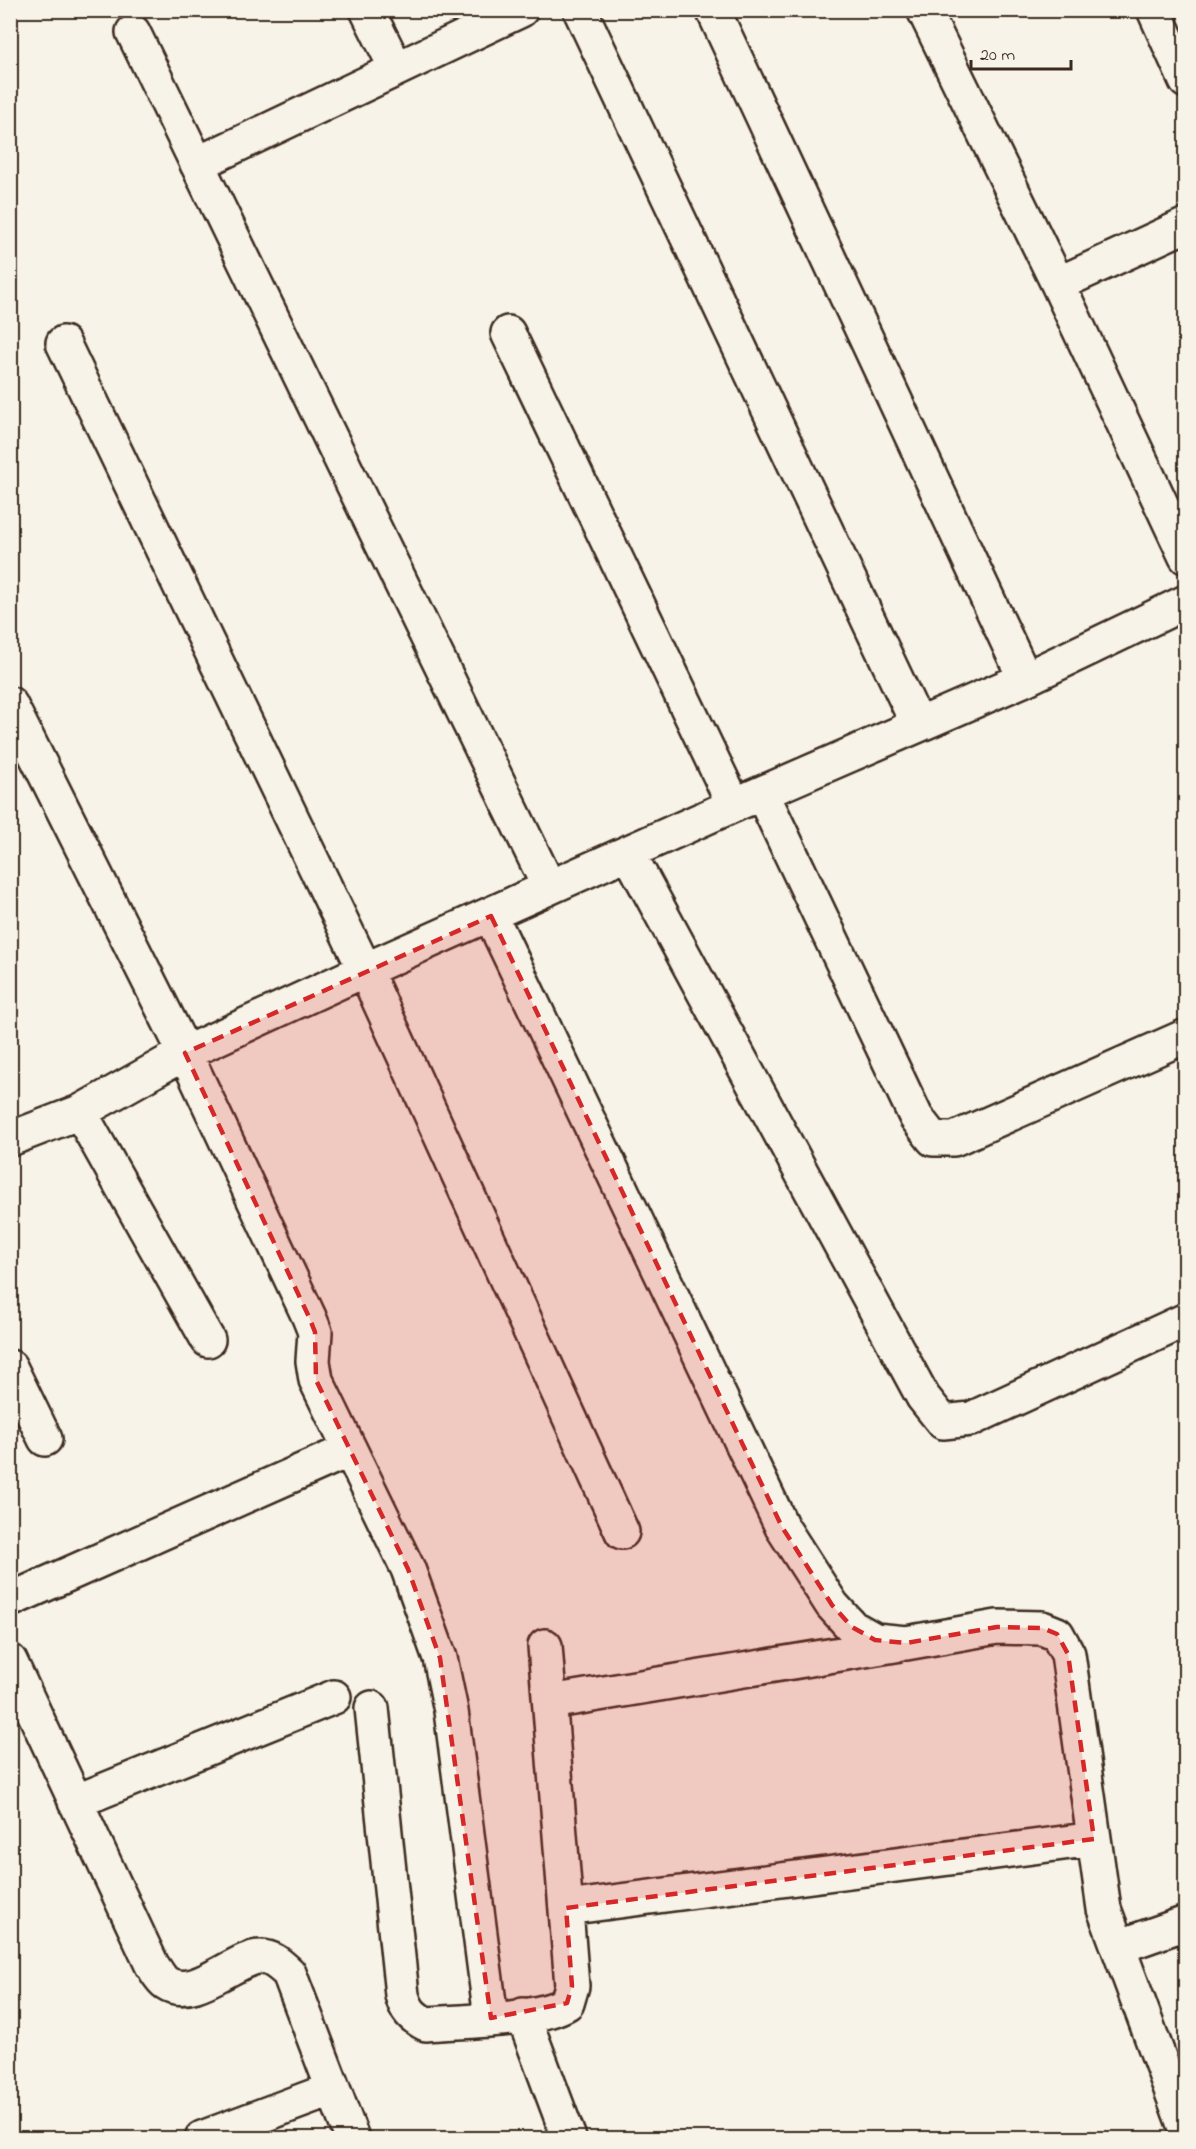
<svg xmlns="http://www.w3.org/2000/svg" width="1196" height="2149" font-family="'Indie Flower',sans-serif">
<style>
.lines{fill:none;stroke-linecap:round;stroke-linejoin:round}
.minor-casing{stroke:#3b2a1e;stroke-width:38}
.minor{stroke:#f7f3e8;stroke-width:33}
.marked{fill:#d62828;fill-opacity:0.2;stroke:#d62828;stroke-width:4.5;stroke-dasharray:12 8;stroke-linejoin:round}
</style>
<rect width="100%" height="100%" fill="#f7f3e8"/>
<filter id="ink" filterUnits="userSpaceOnUse"><feTurbulence type="fractalNoise" baseFrequency=".0167" numOctaves="2"/><feDisplacementMap in="SourceGraphic" scale="12" xChannelSelector="R" yChannelSelector="G"/><feConvolveMatrix kernelMatrix="1 2 1 2 8 2 1 2 1" color-interpolation-filters="sRGB"/></filter>
<g filter="url(#ink)">
<g class="lines">
<g class="minor-casing">
<path id="minor" d="M367 10 396 68
M580 10 918 725
M713 10 1025 679
M924 10 1058 284 1186 557
M1154 10 1186 81
M133 32 549 887
M197 164 521 10
M1058 284 1186 225
M508 333 734 805
M63 343 365 970 622 1532
M10 704 185 1053 309 1317 315 1332 313 1361 316 1380 408 1569 440 1658 451 1711 491 2018
M762 793 916 1117 933 1139H954L1186 1036
M628 852 923 1397 943 1422 971 1419 1186 1320
M491 916 782 1527 832 1605 852 1627 875 1640 906 1643 997 1627 1042 1628 1057 1634 1068 1654 1104 1909 1186 2130
M80 1112 208 1340
M10 1139 80 1112 185 1053 365 970 734 805 1025 679 1186 602
M10 1367 45 1439
M10 1600 349 1450
M10 1661 152 1965C156 1970 160 1979 166 1983 194 2002 237 1956 261 1957 273 1957 281 1966 289 1973L352 2138
M550 1702 895 1645
M372 1708 402 1995C406 2010 412 2017 426 2024 462 2021 538 2021 567 2003L572 1986 545 1646
M75 1802 334 1697
M566 1908 1094 1839
M1118 1947 1186 1923
M523 2015 569 2138
M202 2138 333 2089"/>
</g>
<use href="#minor" class="minor"/>
</g>
</g>
<path class="marked" d="M491 916 782 1527 832 1605 852 1627 875 1640 906 1643 997 1627 1042 1628 1057 1634 1068 1654 1094 1839 566 1908 572 1986 567 2003 491 2018 440 1658 408 1569 316 1380 315 1332 309 1317 185 1053Z"/>
<rect width="1196" height="2149" fill="none" stroke="#f7f3e8" stroke-width="36"/>
<rect x="18" y="18" width="1160" height="2113" fill="none" stroke="#3b2a1e" stroke-width="2" filter="url(#ink)"/>
<path d="M971 60v9h100v-9" fill="none" stroke="#3b2a1e" stroke-width="3"/>
<text x="980" y="60" font-size="18" fill="#3b2a1e" stroke="#f7f3e8" stroke-width="4.5" paint-order="stroke">20 m</text>
</svg>
